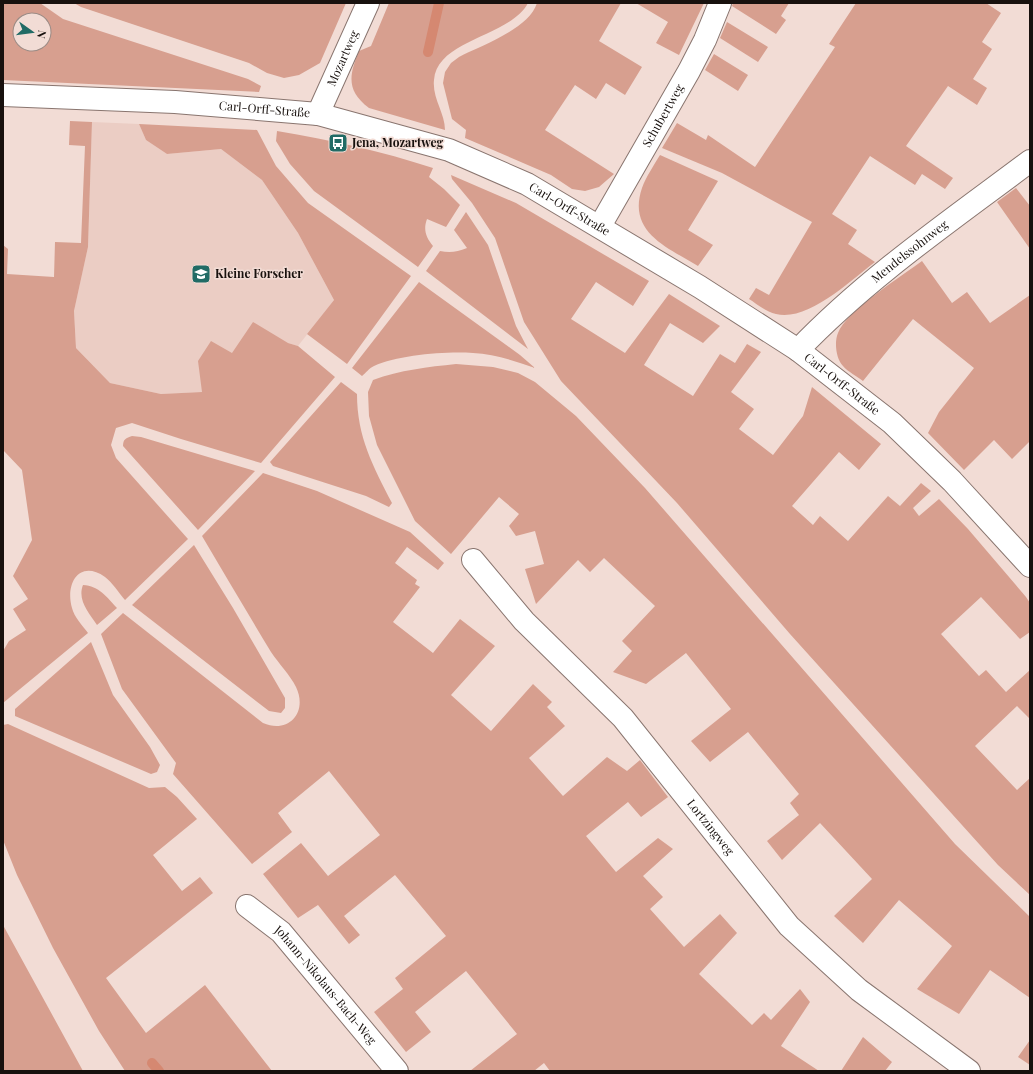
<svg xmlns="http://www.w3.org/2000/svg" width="1033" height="1074" font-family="'Playfair Display',serif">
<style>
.built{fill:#ebcdc4}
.green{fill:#d79f8f;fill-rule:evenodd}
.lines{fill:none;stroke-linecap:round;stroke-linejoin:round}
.stream{stroke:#d58871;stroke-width:10}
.minor-casing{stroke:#89756f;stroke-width:24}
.minor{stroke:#fff;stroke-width:22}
.labels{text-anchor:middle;stroke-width:3;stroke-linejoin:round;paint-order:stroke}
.street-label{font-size:12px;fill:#18110e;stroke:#f2dcd5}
.poi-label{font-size:12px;font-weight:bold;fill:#18110e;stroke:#f2dcd5;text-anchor:start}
</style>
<rect width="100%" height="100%" fill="#f2dcd5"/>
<path class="built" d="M92 122 139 124 146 140 167 154 221 149 262 180 298 233 334 300 298 346 288 343 202 392 161 394 110 383 76 348 74 311 88 247Z"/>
<path class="green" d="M3 3H40L63 19 248 79 261 86 259 92 3 80ZM20 20H44V44H20Z
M74 3H346L320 63 299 75 284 78 267 73 249 63 81 7Z
M389 3H528C510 37 437 39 434 80 432 98 445 113 445 130L369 108C346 91 349 75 359 51L371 46Z
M537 3H621L599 41 642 67 625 95 606 83 596 99 575 85 545 130 614 174 599 187 585 191 572 189 551 175 465 138 466 130 452 119 443 83 445 72 451 63 459 57C482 45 529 29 537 3Z
M636 3H704L679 55 656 43 668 22Z
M733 3H789L781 16 786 20 776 34 732 6Z
M856 3H986L1001 13 982 42 992 49 973 79 987 88 977 105 948 86 906 146 953 178 945 189 922 174 915 185 870 156 832 214 857 230 848 244 875 262C851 280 808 322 776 314 766 312 757 304 749 299L756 288 769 295 812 222 722 173 662 148 677 123 706 140 708 135 755 167 835 47 829 44Z
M727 22 768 47 758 62 720 38Z
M714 54 748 75 738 91 705 70Z
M70 121 92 122 88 247 74 311 76 348 110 383 161 394 202 392 198 361 211 341 232 353 253 322 288 343 298 346 335 377 261 463 181 439 132 423 116 428 111 445 116 458 188 539 125 600C119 593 112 582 105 577 79 559 65 584 72 608 74 617 83 626 88 633L3 703V651L9 641 26 630 13 609 28 599 13 576 32 540 22 470 3 450V245L8 249 7 274 54 277 55 242 81 243 85 146 69 145Z
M139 124 257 130 276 166 308 203 411 276 347 364 307 334 334 300 298 233 262 180 221 149 167 154 146 140Z
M277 131C331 140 381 151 433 168L429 177 444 189 460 205 446 227 427 219C423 230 426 237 433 246L418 267 314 191 290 164 276 141Z
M660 155 718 181 688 230 713 245 698 266C667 247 627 232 642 188 646 177 654 165 660 155Z
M451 175 516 203 649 281 633 306 596 282 571 319 625 353 669 294 720 326 703 343 670 323 644 365 693 396 720 354 735 363 747 344 761 352 731 392 754 409 739 429 773 455 803 416 812 387 881 444 859 470 839 452 792 506 813 525 820 516 848 541 888 496 900 506 921 483 931 491 913 508 919 516 939 499 968 529 1026 597 1030 603V632L1020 639 981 597 941 634 979 676 986 670 1006 692 1030 670V719L1017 706 975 746 1017 790 1030 778V895L998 865 790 634 677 503 561 381 524 322 495 238 472 203 452 179Z
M1016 188 1030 206V249L997 202Z
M466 212 488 245 516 326 528 349 426 271 440 251C450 253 457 252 467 248L454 230Z
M922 261 952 303 967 292 990 323 1030 295V441L1012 459 994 440 964 470 928 433 939 412 974 368 913 319 863 381C857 376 848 372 843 366 836 359 834 342 838 333 846 311 902 276 922 261Z
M419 282 520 355 535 368C515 361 494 354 473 353 446 351 398 355 374 366 369 368 366 373 362 376L352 368Z
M456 364 493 367 518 373 535 382 576 416 645 488 955 844 1030 917V998L990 970 959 1014 917 989 952 946 899 900 863 943 834 916 872 879 820 823 782 860 767 841 799 815 790 803 799 794 748 732 710 762 691 741 731 709 686 653 646 684 613 672 632 651 622 641 655 606 604 558 590 572 578 560 536 604 525 569 544 564 535 531 516 536 509 526 519 514 499 497 451 554 415 521 377 445 369 416 368 392 373 380C400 370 428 367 456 364Z
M341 382 357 394C357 437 373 466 392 503L389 507 366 496 273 466 270 462Z
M132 436 141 437 255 471 198 530 123 446C123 439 126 438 132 436Z
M263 473 317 491 410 532 444 563 438 570 407 547 395 563 417 580 415 584 420 587 393 622 433 653 460 619 495 646 451 695 491 731 533 684 552 702 547 707 565 726 529 758 563 796 607 757 627 771 640 760 668 797 641 817 628 802 586 836 616 872 658 838 673 849 643 876 663 897 650 909 684 947 720 914 737 933 699 974 752 1025 764 1013 771 1020 800 989 810 1002 781 1046 819 1071H550L544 1063 534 1071H470L517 1034 466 971 415 1012 431 1032 406 1052 374 1012 403 989 395 978 446 936 395 875 344 916 360 935 349 944 318 905 298 918 263 874 301 843 328 876 380 835 329 771 278 813 292 832 252 864 173 774 176 763 122 689 101 634 123 613 263 723C289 734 308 712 296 687 290 675 279 664 271 652 248 614 225 575 202 536Z
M194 545 233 608 285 698V708L281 713 269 711 132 605Z
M83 585C99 586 107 597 117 608L97 625C89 613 77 600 83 585Z
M91 642 113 695 150 747 160 765 157 772 151 774 15 716V709Z
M8 724 149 788 165 787 177 797 197 819 153 855 182 891 200 877 213 893 106 978 146 1033 205 985 272 1071H125L99 1031 53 948 17 875 3 840V725Z
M3 925 83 1071H3Z
M863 1037 892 1062 885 1071H841Z
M1030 1040V1065L1018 1057Z"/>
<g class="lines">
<path class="stream" d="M428 52 439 3
M152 1063 159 1071"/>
<g class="minor-casing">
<g id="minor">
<path id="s1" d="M3 95 175 102 318 114 449 150 527 184 700 287 798 350 892 423 952 481 1030 566"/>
<path id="s2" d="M318 114 368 3"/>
<path id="s3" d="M600 226 689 71 705 40 720 3"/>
<path id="s4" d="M798 350C867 278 950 221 1030 161"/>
<path id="s5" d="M473 560 524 621 623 718 789 926 859 990 969 1071"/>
<path id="s6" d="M247 906 281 932 397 1071"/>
</g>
</g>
<use href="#minor" class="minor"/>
</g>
<defs>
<g id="bus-square" transform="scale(1)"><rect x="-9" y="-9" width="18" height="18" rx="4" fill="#216b65" stroke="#f2dcd5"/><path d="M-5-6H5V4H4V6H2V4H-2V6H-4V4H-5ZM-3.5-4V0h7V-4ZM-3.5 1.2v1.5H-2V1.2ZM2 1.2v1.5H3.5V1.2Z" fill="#fff"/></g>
<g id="school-square" transform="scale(1)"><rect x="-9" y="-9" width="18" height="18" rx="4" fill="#216b65" stroke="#f2dcd5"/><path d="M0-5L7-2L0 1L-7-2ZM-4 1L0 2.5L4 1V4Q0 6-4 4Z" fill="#fff"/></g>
</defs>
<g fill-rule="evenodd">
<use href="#bus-square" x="338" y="143"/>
<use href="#school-square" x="201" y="274"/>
</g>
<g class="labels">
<g class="street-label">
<text dy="4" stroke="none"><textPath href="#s2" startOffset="61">Mozartweg</textPath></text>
<text dy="4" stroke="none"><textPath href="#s1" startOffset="262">Carl-Orff-Straße</textPath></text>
<text dy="4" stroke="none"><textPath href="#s3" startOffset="127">Schubertweg</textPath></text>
<text dy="4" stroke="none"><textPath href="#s1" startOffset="586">Carl-Orff-Straße</textPath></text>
<text dy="4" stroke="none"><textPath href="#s4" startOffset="149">Mendelssohnweg</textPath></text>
<text dy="4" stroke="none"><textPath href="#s1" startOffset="910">Carl-Orff-Straße</textPath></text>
<text dy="4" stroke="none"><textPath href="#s5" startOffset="358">Lortzingweg</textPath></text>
<text dy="4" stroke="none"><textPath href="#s6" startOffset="112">Johann-Nikolaus-Bach-Weg</textPath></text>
</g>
<g class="poi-label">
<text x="352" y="147">Jena, Mozartweg</text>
<text x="215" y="278">Kleine Forscher</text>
</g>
</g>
<rect width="1033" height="1074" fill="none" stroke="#18110e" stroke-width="8"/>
<g transform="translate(32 32) rotate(104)"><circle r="19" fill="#f2dcd5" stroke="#9b8b85"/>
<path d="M0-3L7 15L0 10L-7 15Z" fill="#216b65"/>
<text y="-6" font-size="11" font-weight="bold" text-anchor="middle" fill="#18110e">N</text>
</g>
</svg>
